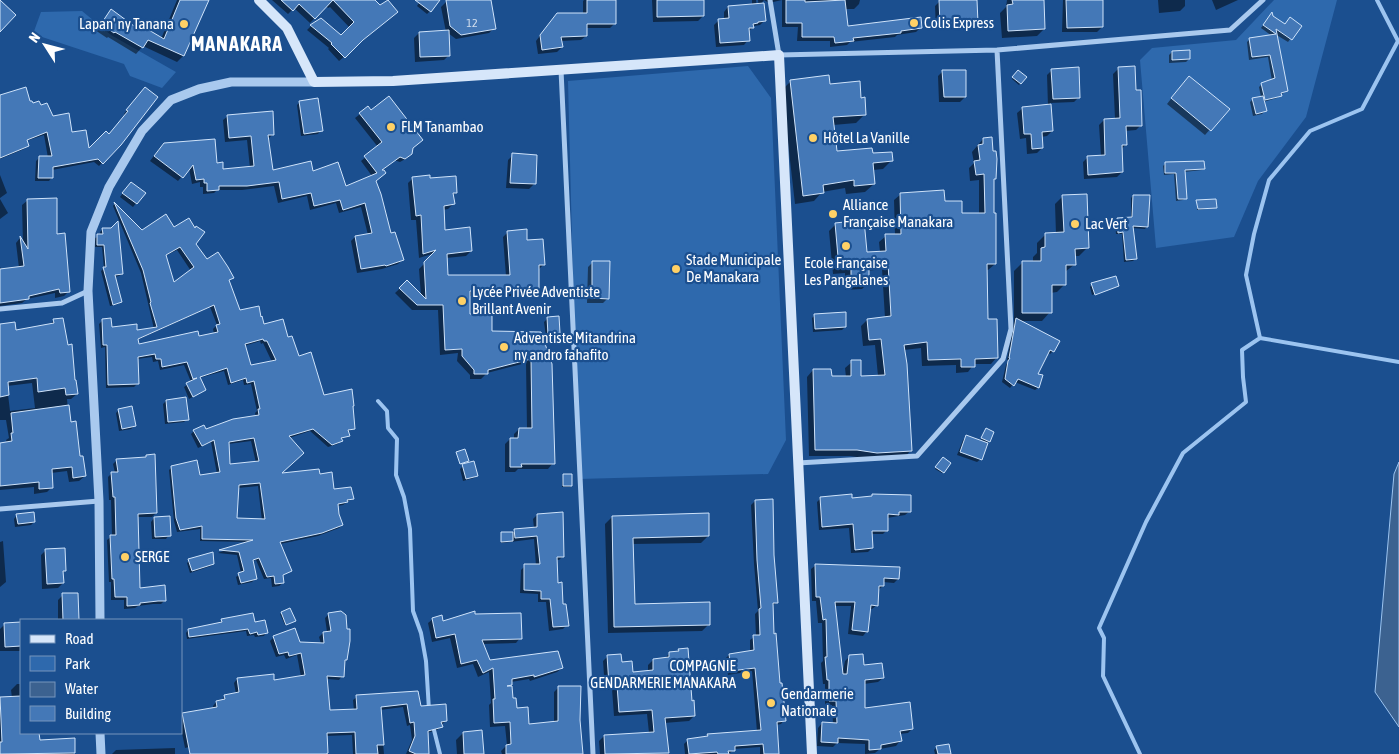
<svg xmlns="http://www.w3.org/2000/svg" width="1399" height="754" font-family="'Asap Condensed',sans-serif">
<style>
.green{fill:#2e69ad}
.water{fill:#3c6290;stroke:#9cc4f0}
.shadow{fill:#0007;fill-rule:evenodd}
.lines{fill:none;stroke-linecap:round;stroke-linejoin:round}
.stream{stroke:#9cc4f0;stroke-width:4}
.building{fill:#4478b7;stroke:#cfe3fa;fill-rule:evenodd}
.minor{stroke:#a9c9ee;stroke-width:5}
.tertiary{stroke:#a9c9ee;stroke-width:9}
.secondary{stroke:#d6e6fa;stroke-width:10}
.poi-dot{fill:#ffd166;stroke:#1b4f8f;stroke-width:2}
.labels{text-anchor:middle;stroke-width:4.5;stroke-linejoin:round;paint-order:stroke}
.number-label{font-size:12px;fill:#d0dded}
.poi-label{font-size:15px;fill:#fff;stroke:#1b4f8f;text-anchor:start}
.district-label{font-size:20px;font-weight:bold;letter-spacing:1px;fill:#fff;stroke:#1b4f8f}
</style>
<rect width="100%" height="100%" fill="#1b4f8f"/>
<path class="green" d="M1274 0H1337L1306 117 1258 181 1234 237 1156 248 1140 60 1152 48 1236 40Z
M82 11 111 35 176 72 162 88 130 76 124 64 33 34 41 12Z
M748 66 771 98 786 440 768 474 578 479 568 81Z"/>
<path class="water" d="M1399 462V727L1375 692 1394 474Z"/>
<path class="shadow" d="M177 0H208L183 56 177 62 143 46 136 54 108 37 107 38 95 30 111 11 134 27 161 39Z
M272 0H373L380 7 387 1 396 12 339 61 328 49 329 48 307 30 311 26 341 37 350 28 330 7 328 8 326 6 310 23 294 8 288 14Z
M421 0H433L430 11 427 14 417 6Z
M456 0H489L494 28 489 33 456 39 448 33 449 55 444 60 415 62 414 38 419 33 446 32 441 7 446 2Z
M584 0H615V23L610 28H586V36L581 40 560 41 562 47 557 52 538 54 536 41 552 20 583 14V1Z
M652 0H703V16L698 21 653 22Z
M752 0H756L757 9 759 8 758 0H860L859 4 854 9H845L847 27H921L916 32 897 35 895 37 850 42 847 45 830 47V41H797L798 27H782V0L769 3 764 0 760 5 765 20 760 25 754 26 748 32V40L744 45 716 47 714 25 719 20 724 19V12L728 7 752 5Z
M975 0 976 23 971 28 936 29 935 6 940 1Z
M1007 0H1042L1044 29 1037 36 1002 38 1000 13 1006 7Z
M1063 0H1102V27L1097 32H1062Z
M1158 0H1185V6L1180 11 1159 13Z
M1212 0H1238L1216 10Z
M1270 16 1285 25 1300 26 1288 42 1275 34 1286 91 1277 98 1263 102 1265 111 1262 114 1253 116 1250 102 1253 99 1261 97 1259 87 1262 84 1272 81 1268 57 1249 60 1247 42 1250 39 1272 36 1261 28Z
M1172 52 1189 59 1186 62 1169 63V55Z
M1119 68 1134 91 1141 125 1136 130 1125 131 1126 144 1121 150 1122 172 1117 177 1084 179 1083 162 1088 157 1101 156 1099 125 1104 120 1115 119 1113 74Z
M1052 70 1079 97 1074 102 1050 103 1052 131 1047 136 1041 137 1042 148 1037 153 1027 154 1026 138 1020 139 1017 113 1023 108 1048 106 1047 75Z
M943 71 965 97 960 102H939L938 76Z
M1018 72 1025 77 1019 85 1012 79Z
M791 81 828 85 860 100 865 114 856 123 833 125 836 153 871 155 891 161 883 169 873 170 874 184 865 192 846 194 845 188 822 192 814 201 795 204 782 90Z
M1184 82 1228 109 1205 135 1167 104Z
M141 92 120 144 99 166 94 162 52 170V177L49 181H35L36 161 39 158H48L44 135 26 141 28 145 24 149 0 159V94L1 96 30 103 52 118 88 150 108 135 126 116 124 114Z
M300 102 321 130 318 134 301 136 297 105Z
M368 108 411 149 407 158 400 162 394 160 383 170 384 173 374 181 390 235 402 260 398 264 382 269 357 273 351 241 355 237 368 235 361 207 339 213 336 203 310 210 307 196 278 203 274 186 242 190H217L214 193 203 194V187H200V182L192 184 189 168 178 181 150 161 159 149 216 164 222 170 250 168 247 140 225 142 223 120 228 116 273 134 268 139 272 172H312L345 188 372 176 361 161 378 147 355 118Z
M983 139 993 180 995 264 988 270H986L987 320 997 357 991 364H974L968 372 956 373V365L922 366 921 348 904 350 911 450 905 457 870 459 850 456H809L807 377 813 370 830 377H846L845 368 852 362 860 377 878 376 875 345 863 346 861 326 867 320 885 318 882 269 867 271 868 283 862 289 845 290V273L833 274 829 231 835 225 863 222 866 254 880 252 879 242 886 236 895 235 894 200 901 194 944 202 960 214 979 215V180L970 181 969 168 974 163 972 152Z
M513 155 534 184 529 189 506 188 508 160Z
M1165 164 1204 168 1202 170 1184 172 1185 198 1183 200 1176 201 1174 174 1164 175 1163 166Z
M0 175 7 193 0 198Z
M413 178 429 179 456 192 452 196 453 204 448 209 443 210 444 231 471 251 466 256 446 258 447 276H506L503 237 508 232 526 241 544 264 539 269 537 291 532 296H469V316L491 333H541L553 463 548 469H518L515 472H505V444L510 439H514V434L519 429H527L526 363 487 373 481 379H470V375L457 361 458 353 440 355 438 310H412L395 293 407 282 421 296 419 269 435 253 419 258 416 220H411L408 183Z
M128 186 144 193 133 207 120 197Z
M1063 196 1087 248 1079 256H1074L1075 264 1065 272V284L1057 292 1050 293V312L1042 321H1018L1053 351 1050 354 1047 352 1036 375 1041 376 1038 388 1035 390 1015 382 1010 388 1002 382 1006 365 1009 360H1007L1014 321V271L1022 263H1033V257L1037 253V243L1045 235 1056 234 1055 204Z
M1133 196 1147 226 1145 229 1132 228 1135 259 1133 261 1124 262 1122 234H1116L1115 221 1117 219 1131 218V198Z
M0 199 8 213 0 219Z
M28 200 56 235 69 291 64 296 55 298V293L27 299 22 303 0 306V267L2 270 19 268 16 243 20 238 23 244 22 205Z
M1197 202 1216 208 1197 210Z
M115 203 142 231 174 229 195 244 207 261 232 277 228 281 239 311 287 339 323 396 351 407 353 428 348 432V435L341 439 338 444 328 447 310 431 289 438 279 475H319L333 490 353 498 343 505 337 506 342 525 339 528 318 536 280 544 290 571 282 576 283 583 279 586 272 587 271 578 264 579 256 560 252 561 255 579 252 582 238 585 236 577 241 573 237 555 218 553 247 542 200 541V529L177 532 174 521 169 470 172 467 199 476 217 474 211 442 198 448 191 434 194 431H206L256 417 255 413 257 411 251 384 244 385 243 380 228 385 224 371 199 378 205 390 189 399 184 387 191 382 184 365 160 370 158 361 153 362 152 357 137 359V384L134 387 106 388 105 347 101 348 99 324 102 321 111 328 136 331 154 329 141 273 113 206ZM177 250 191 271 173 284 165 256ZM210 307 217 325 213 329 214 334 138 345 137 340ZM260 341 261 344 263 343 272 362 250 366 244 346ZM251 441 256 463 229 466 228 444ZM258 486 262 521 236 519 238 488Z
M103 229 122 274 119 276 114 277 121 302 118 304 110 306 101 271 104 268 102 247H95V238L101 236 100 232Z
M593 262 608 298 603 303H587L588 267Z
M1092 284 1116 286 1092 295 1090 287Z
M815 315 845 327 842 330 813 332 812 318Z
M547 319 559 333 556 336 546 337 544 322Z
M54 320 77 394 71 399H67L69 423 85 476 79 481 69 482 67 471 51 473 52 487 47 492 34 494V487L0 490V444L7 443 6 440 9 438 6 420H0V325L15 332 49 326ZM32 383 35 408 10 411 7 386Z
M166 401 187 419 184 422 165 424 163 404Z
M119 410 134 426 131 429 119 431 116 413Z
M985 431 989 441 987 442 981 459 977 462 957 455 963 440 966 437 985 444 986 442 981 440Z
M146 456 156 513 152 517H137L139 590 164 601 161 604H153L138 606 135 608 124 609V600H111V582H109L107 540 112 536 111 500H109L108 477 112 473H115L113 464 117 460 143 459Z
M943 458 950 463 942 473 935 469Z
M463 466 477 475 474 478 463 481 460 469Z
M563 476 571 485 570 487H562Z
M873 495 910 511 905 515 887 518V530L883 534H871L872 548 868 552 851 553 849 528 819 530 817 502 821 498 851 499 870 498Z
M755 501 773 555 777 602 772 606 773 635 784 720 781 724 776 725 778 754H760V747L734 749 729 754H685L684 744 688 740 705 738 708 735 757 732 752 671 728 675 725 659 729 655 750 651V640L754 637 756 636 755 614 758 611 754 564 751 505Z
M17 515 34 522 31 525 15 527 14 519Z
M537 515 563 556 559 560H556L557 584 567 625 563 629 549 631 546 602H538V594L520 593 521 570 525 566H536L534 539 501 543 502 534 534 528 533 519Z
M612 517 708 536 701 543 632 544 634 605 709 624 702 631 608 633 605 524Z
M154 518 169 535 166 539H152L151 522Z
M3 541 6 582 0 587V542Z
M46 550 65 570 62 573 63 583 58 588 42 589 41 555Z
M189 561 213 564 211 566 190 573 187 563Z
M816 565 898 579 894 583 883 582V586L878 590 877 605 872 609H870L867 631 863 636 848 634 851 606H834L842 676 845 661 850 656 883 678 878 682 864 684V709L912 729 908 733 899 734 900 741 896 746 880 749 875 753 865 754V744L837 743 833 747 817 746 818 728 822 723 833 724 832 705H825V684H823L821 663 823 661 822 623H818L816 601H812L811 569Z
M77 594 78 620H58V600L63 595Z
M340 612 346 660 343 663 342 676 339 680 327 679 329 712 354 711 353 700 357 697 383 694 420 707 446 721 441 725V727L437 730 427 733 428 754H406L412 740 410 725 407 726 403 707 380 710 384 754H353L352 735 326 736V754H198L197 745 185 748 181 728V716L183 714 213 709V706L216 702 221 701 225 696 236 694 234 683 237 679 273 682 301 677 297 655 286 659 284 655 276 657 270 641 274 637 299 644H321L319 637 323 633 327 632 325 618 328 615Z
M282 613 293 622 285 625 280 614Z
M474 615 520 638 516 643 482 644 489 661 562 668 557 672 530 681 529 679 511 682 507 687 516 709 528 725 554 722V692L559 687 579 720 581 754H502L501 751 507 745 505 726 490 727 489 705 491 703 489 672 478 677 473 664 457 668 450 638 432 642 428 623 433 619 442 623Z
M222 620 266 633 264 636 255 637 254 635 247 636 246 631 187 639 186 633 188 630 219 623Z
M5 624H21V651H0V629Z
M679 650 694 716 689 721 664 723 668 753 600 754 599 741 604 736 649 733 647 714 614 716 612 689 605 690 603 661 608 656 621 663 631 673 648 672V665L653 660 664 659 670 653H676Z
M17 684H21V733H38L39 741 74 753 73 754H0V698H12L11 690Z
M463 733 483 754H457L456 740Z
M937 747 949 754H935L934 750Z
M175 748V754H112L116 750Z"/>
<g class="lines">
<path class="stream" d="M1260 338 1399 362
M378 401 387 411 388 428 397 439 396 475 404 497 410 529 413 611 421 633 426 661 429 710
M433 726 440 754
M1140 754 1103 676 1104 638 1099 628 1146 522 1183 453 1246 402 1243 377 1242 350 1260 338 1246 275 1254 234 1269 180 1310 131 1362 109 1398 41 1377 0"/>
</g>
<path class="building" d="M0 0 16 15 0 32Z
M180 0H209L184 56 148 40 143 48 115 32 114 33 101 24 111 9 134 26 137 23 164 39Z
M281 0H375L380 5 388 0 398 12 363 40 345 58 331 44 332 43 310 25 321 18 341 35 354 22 333 0 315 19 299 4 293 11Z
M415 0H440L431 12Z
M446 0H491L496 29 461 35 450 26Z
M587 0H616V24H587V36L561 37 563 47 542 50 540 35 557 13H587Z
M657 0H704V16L657 17Z
M786 0H805V2L845 0 848 26 921 17 922 28 901 31V33L853 38 854 41 835 43 834 37H802V23H786Z
M939 0H977L978 23 940 25Z
M1012 0H1044L1045 29 1008 31 1007 5 1013 4Z
M1066 0H1103V27L1067 28Z
M764 3 766 21 758 22V23L753 24 754 28H749L750 41 720 43 718 19 729 18 728 6Z
M1272 12 1273 16 1285 24 1290 17 1302 26 1292 40 1276 29 1288 91 1281 93 1282 96 1265 100 1261 83 1275 78 1270 55 1252 57 1249 38 1276 34 1263 25Z
M449 30 450 56 420 57 419 32Z
M1190 50V59L1172 60V51Z
M1135 66 1136 90H1141L1142 126H1126L1127 145H1122L1123 172 1088 175 1087 156 1105 155 1104 119 1120 118 1118 67Z
M1079 67 1080 98 1053 99 1051 69Z
M942 70H966V97H944Z
M1018 70 1027 77 1021 84 1012 77Z
M829 75 830 84 860 81 861 98 865 97 866 115 833 117 837 151 872 148 873 153 892 152 893 161 873 163 875 184 854 186V180L823 185 824 193 803 196 790 80Z
M1189 76 1230 109 1211 131 1171 98Z
M26 87 30 101H32L33 103 39 101 41 105 47 103 53 116 69 113 72 132 86 130 89 148 106 131 109 134 128 111 126 110 145 87 158 97 121 145 103 164 98 159 53 167V178H38L39 156H52L47 132 27 140 29 146 0 158V95Z
M389 96 423 140 413 148 412 154 405 159 400 157 382 170H384L386 173 376 181 381 194 391 233 395 232 404 260 386 266 385 265 361 269 355 236 372 233 365 203 343 210 340 200 314 206 311 193 282 199 279 182 247 186H219V190L207 191V183H204V179L196 180 193 165 183 178 154 156 164 143 215 139 217 163 223 162V169L254 166 251 136 229 138 227 115 273 111 274 135H268L273 170 311 161 313 171 338 162 346 186 377 173 364 156 382 142 359 113 368 106 371 110Z
M1263 96 1267 111 1256 114 1252 98Z
M318 98 323 131 304 134 299 101Z
M1051 104 1053 131 1042 132 1043 148 1032 149 1031 134H1024L1022 107Z
M992 137 993 151H996L997 159 996 179H994V213H996V264H987L988 319H997L998 358 975 359V367H961V359L928 360 927 342 904 345 907 364 912 451 877 453 857 450H815L813 369H831L832 376H851V360H861V376L885 375 881 339 869 340 867 319 891 316 888 263 869 265V284H851V267L839 268 835 223 864 220 867 252 886 251 885 234H901L900 193 944 190 945 201H962V213H985L984 174 976 175 974 161 980 160 978 145 983 144V138Z
M512 153 537 155 536 184 510 183Z
M1204 161 1205 169 1185 170 1187 199H1178L1176 173H1165V162Z
M430 175V178L456 176 457 193H453L455 204 444 206 445 230 470 227 472 251 447 254 448 275H510L507 231 527 229V240L543 239 545 265H539V291H470V314H492V331L541 332 552 364 555 464H521L522 467H510V438H518L519 428H532L531 359 488 370V374H474V370L462 356V349L445 350 443 305H417L399 288 407 280 426 299 424 262 436 250 423 254 421 215 416 216 412 177Z
M131 182 146 193 137 204 122 193Z
M1087 194 1089 248 1075 249 1076 265H1066V285H1052V313H1022V261H1041V248L1045 247V233L1064 232 1062 195Z
M1133 195H1150L1148 227 1133 226 1137 259 1126 260 1123 232 1118 233 1117 218 1132 217Z
M57 198V234L65 233 70 292 60 293 59 289 29 296V299L0 303V269L24 266 20 236 28 249 27 199Z
M1216 199 1217 208 1198 209 1196 200Z
M114 202 142 230 166 214 174 227 189 218 195 228 196 226 205 232 196 244 207 259 218 252 228 267 234 278 229 280 240 310 259 306 261 317 262 316 264 324 283 319 288 337 292 336 299 356 311 352 324 395 352 389 354 406H353L355 429 348 430 350 436 341 438 343 441 332 445 313 429 289 436 304 453 282 473 319 469 320 474 332 472 334 489 351 487 354 499 347 500 348 502 338 504 339 514 343 525 322 533 280 542 292 571 283 575 284 583 275 584 274 576 267 577 259 558 253 560 257 579 241 583 238 573 244 571 239 552 219 550 253 540 202 539V526L180 530 176 518 171 466 197 460 200 475 220 472 214 440 202 446 193 430 204 425 206 429 233 419 259 415 258 409H260L254 381 247 383 246 378 231 383 227 368 200 377 206 390 193 397 186 383 197 378 193 379 187 362 162 367 161 359H156L155 354 138 357 139 384 108 385 107 345H103L102 319 111 318 112 327 137 324V330L157 327 150 303 151 302 143 270ZM180 247 194 267 174 282 166 255ZM214 305 220 324 216 325 218 332 199 336 198 331 139 344 138 339ZM263 339 264 341H267L276 360 251 365 245 344ZM254 438 259 461 230 464 229 442ZM260 483 265 519 237 518 239 485Z
M118 221 123 274 115 275 122 302 113 305 103 267H106L104 245H97V234H103L102 228H111Z
M592 261H610L609 299 592 298Z
M1116 276 1119 286 1095 295 1091 283Z
M846 312V327L815 329 814 314Z
M559 316 560 333 548 335 547 317Z
M63 318 68 345 72 344 75 380H76L78 394 66 395 65 388 38 392 37 378 8 382 9 395 0 397V324L15 322 16 330 54 323 53 319Z
M1016 318 1060 341 1054 352 1050 350 1038 374 1043 375 1039 388 1018 379 1014 386 1005 379 1008 361 1010 358H1009Z
M186 397 189 420 168 422 166 400Z
M69 405 71 422 76 421 80 456H83L86 476 73 478 72 467 52 469 53 488 39 489V482L0 486V443L12 441 11 433H13L11 413Z
M132 406 136 426 122 429 118 409Z
M986 428 994 432 990 442 981 438Z
M966 435 988 443 982 460 960 452Z
M465 449 469 461 460 464 456 452Z
M155 454 157 513 138 514 140 588 165 585 166 601H158L140 603V605L127 606V597H115L114 579H112L110 535H116L115 497H113L111 472H118L116 459 146 457V455Z
M943 457 951 463 944 473 935 467Z
M474 461 478 476 466 479 462 464Z
M563 474H572V486H563Z
M852 494V498L872 496V494L911 495V512H899V515L888 514V531H872L873 548 855 550 853 524 822 527 820 497Z
M773 499 774 555 778 603H773L774 634 776 633 780 683H782L786 721 777 722 779 754H764L763 744 735 746V751H728L729 754H718L717 752 689 754 687 739 708 736 707 734 761 730 755 668 731 671 729 654 754 650 753 635H760L759 609 761 608 757 560 755 500Z
M34 512 35 522 18 524 16 514Z
M563 512 564 557H557L558 583 562 582 563 604H566L569 626 553 627 550 599H541V591L524 590V564H540L537 536 515 538 514 529 537 527V514Z
M709 513V536L633 538 635 604 710 602V625L614 627 612 516Z
M170 516 171 536 155 537 154 517Z
M501 532H513V541L501 542Z
M65 548 66 571H63L64 583 47 584 45 549Z
M213 552 214 564 192 571 188 559Z
M815 564 900 567 899 579 884 578V586H879L878 606 871 605 868 632 852 630 855 602H835L843 674H847L849 655 863 654 864 665 882 663 884 678 865 680V708L910 702 913 729 900 731 902 741 881 745V749L869 750V740L838 738V743L821 742 822 722 837 723 836 701H829V680H827L825 657H827L826 619 823 620 820 597H816Z
M62 593H78L79 620H63Z
M290 608 296 621 286 625 281 612Z
M341 611 346 615 347 629H350V641L347 660H345L344 677 327 676 330 710 357 709 356 695 418 691 421 706 446 704 447 721 441 722 443 727 428 731 429 754H416L409 751 415 736 414 722 410 723 407 704 381 707 384 745H377L378 754H356L355 732 327 733 328 753 326 754H190L182 713 217 707 216 701 225 699 224 695 239 692 237 678 274 674V680L305 675 301 653 289 656 288 652 279 654 273 636 295 628 300 642 324 643 323 632 331 631 328 613Z
M475 611V614L521 613 522 639 482 640 490 660 558 651 563 668 534 677V675L512 679V685L507 686H512L513 698H516L517 708 528 707 529 724 558 721V686H581L580 720 583 754H506V745L511 744 510 722 494 723 493 699H495L493 668 483 673 477 660 461 664 455 634 436 638 432 618 442 615 443 621Z
M253 613 255 622 265 620 268 633 258 635 257 632 250 634 248 629 189 637 188 629 222 622 221 619Z
M21 622V646L5 647 4 623Z
M688 648 692 701 694 700 695 716 665 718 669 753 605 754 604 735 654 732 652 710 619 712 617 685H609L607 655 621 654 622 662 632 661 633 672 653 670V659L669 657V652L679 651 678 649Z
M21 696V733H39L40 740 75 738V753L0 754V742H2L0 697Z
M482 730 484 754H464L463 732Z
M949 744 951 754H938L936 746Z"/>
<g class="lines">
<path class="minor" d="M770 0 779 55 997 50 1230 30 1263 0
M561 70 593 754
M0 309 62 303 88 291
M798 463 917 456 1003 359 1011 329 997 50
M0 509 99 501"/>
<path class="tertiary" d="M100 620 99 501 88 291 91 232 109 187 142 131 171 100 199 89 231 82H314
M100 733 101 754"/>
<path class="secondary" d="M259 0 287 28 314 82 393 81 779 55 812 754"/>
</g>
<g class="poi-dot">
<circle cx="914" cy="23" r="5"/>
<circle cx="184" cy="24" r="5"/>
<circle cx="391" cy="127" r="5"/>
<circle cx="813" cy="138" r="5"/>
<circle cx="833" cy="214" r="5"/>
<circle cx="1075" cy="224" r="5"/>
<circle cx="846" cy="246" r="5"/>
<circle cx="676" cy="269" r="5"/>
<circle cx="462" cy="301" r="5"/>
<circle cx="504" cy="347" r="5"/>
<circle cx="125" cy="557" r="5"/>
<circle cx="746" cy="675" r="5"/>
<circle cx="771" cy="703" r="5"/>
</g>
<g class="labels">
<g class="number-label">
<text x="472" y="27">12</text>
</g>
<g class="poi-label">
<text x="924" y="28">Colis Express</text>
<text x="174" y="29" text-anchor="end">Lapan' ny Tanana</text>
<text x="401" y="132">FLM Tanambao</text>
<text x="823" y="143">Hôtel La Vanille</text>
<text x="843" y="210">Alliance<tspan x="843" dy="17">Française Manakara</tspan></text>
<text x="1085" y="229">Lac Vert</text>
<text x="686" y="265">Stade Municipale<tspan x="686" dy="17">De Manakara</tspan></text>
<text x="846" y="268" text-anchor="middle">Ecole Française<tspan x="846" dy="17">Les Pangalanes</tspan></text>
<text x="472" y="297">Lycée Privée Adventiste<tspan x="472" dy="17">Brillant Avenir</tspan></text>
<text x="514" y="343">Adventiste Mitandrina<tspan x="514" dy="17">ny andro fahafito</tspan></text>
<text x="135" y="562">SERGE</text>
<text x="736" y="671" text-anchor="end">COMPAGNIE<tspan x="736" dy="17">GENDARMERIE MANAKARA</tspan></text>
<text x="781" y="699">Gendarmerie<tspan x="781" dy="17">Nationale</tspan></text>
</g>
<g class="district-label">
<text x="237" y="51">MANAKARA</text>
</g>
</g>
<rect x="20" y="619" width="162" height="115" fill="#1b4f8f" stroke="#7695bc"/>
<rect x="30" y="635" width="25" height="8" fill="#d6e6fa" stroke="#7695bc"/>
<text x="65" y="644" font-size="15" fill="#ffffff">Road</text>
<rect x="30" y="656" width="25" height="15" fill="#2e69ad" stroke="#7695bc"/>
<text x="65" y="669" font-size="15" fill="#ffffff">Park</text>
<rect x="30" y="682" width="25" height="15" fill="#3c6290" stroke="#7695bc"/>
<text x="65" y="694" font-size="15" fill="#ffffff">Water</text>
<rect x="30" y="706" width="25" height="15" fill="#4478b7" stroke="#7695bc"/>
<text x="65" y="719" font-size="15" fill="#ffffff">Building</text>
<g transform="translate(45 45) rotate(306)" stroke="#1b4f8f" stroke-width="4" paint-order="stroke">
<path d="M0-4L9 19L0 12L-9 19Z" fill="#ffffff"/>
<text y="-8" font-size="14" font-weight="bold" text-anchor="middle" fill="#ffffff">N</text>
</g>
</svg>
